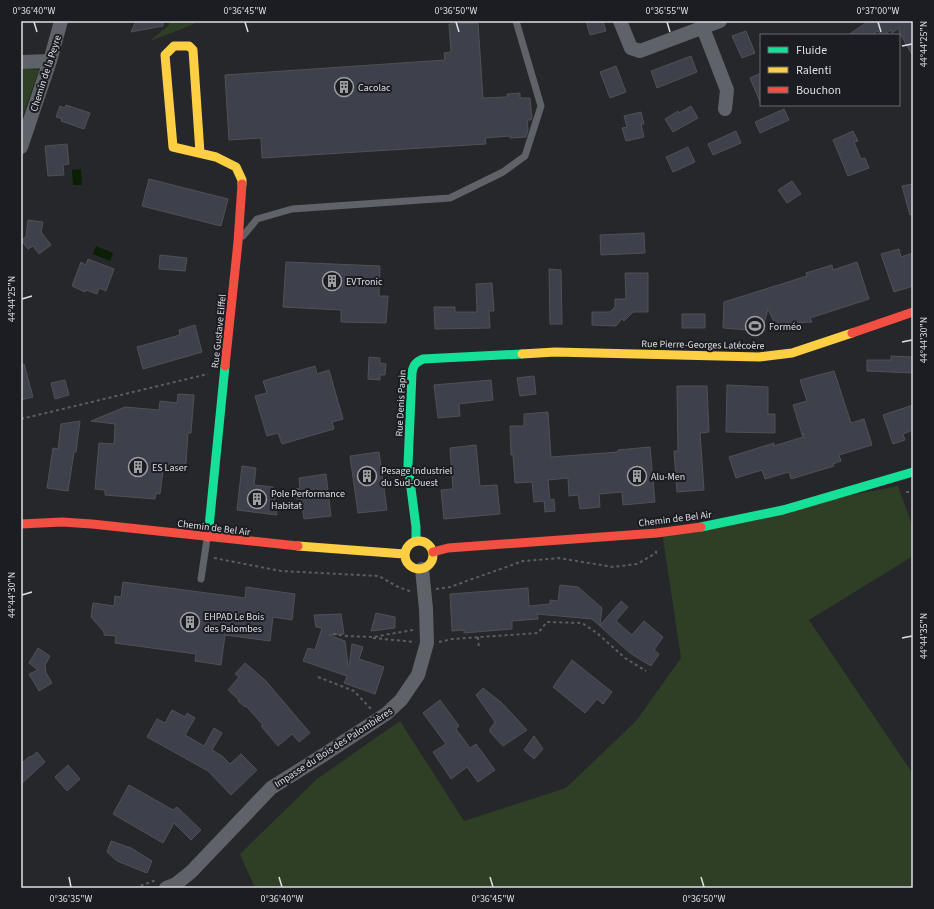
<svg xmlns="http://www.w3.org/2000/svg" width="934" height="909" font-family="'Source Sans 3',sans-serif">
<style>
.green{fill:#2e3f26}
.water{fill:#0a1f04}
.building{fill:#3e414c;stroke:#505154}
.lines{fill:none;stroke-linecap:round;stroke-linejoin:round}
.path{stroke:#5c5d62;stroke-width:2;stroke-dasharray:3 3;stroke-linecap:butt}
.lane{stroke:#5f6268;stroke-width:7}
.street{stroke:#5f6268;stroke-width:14}
.fast{stroke:#16e098;stroke-width:9}
.slow{stroke:#ffcf43;stroke-width:9}
.jam{stroke:#f24e42;stroke-width:9}
.ticks{fill:none;stroke:#dddfe3;stroke-width:1.5}
.labels{text-anchor:middle;stroke-width:4;stroke-linejoin:round;paint-order:stroke}
.street-label{font-size:10px;fill:#dddfe3;stroke:#1b1d23}
.poi-label{font-size:10px;fill:#dddfe3;stroke:#1b1d23;text-anchor:start}
.neatline{fill:none;stroke:#dddfe3;stroke-width:1.5}
.ticks-label{font-size:10px;text-anchor:middle;fill:#dddfe3}
</style>
<rect width="100%" height="100%" fill="#26272a"/>
<path class="green" d="M170 21H197L192 25 150 41 169 25Z
M21 68 39 70 21 121Z
M898 486 913 528V556L809 620 913 774V888H255L240 854 317 779 400 721 464 821 566 788 636 721 681 658 662 532Z"/>
<path class="water" d="M81 169 82 185H73L72 170Z
M96 246 113 253 110 261 93 254Z"/>
<path class="building" d="M136 21H163V26L131 32Z
M586 21H603L606 31 590 35Z
M869 21H913V56L899 32V28L892 33 891 30 884 35H881L878 31 871 35H848Z
M478 23 483 98 507 97V94L520 93V98H530L532 118 531 120H527L528 130 526 137 510 138V136L485 138 486 144 262 158 261 138 229 140 225 75 445 60 444 53 451 52 449 24Z
M746 31 755 53 742 58 732 36Z
M691 56 697 72 657 88 651 71Z
M616 66 626 92 610 98 600 72Z
M761 73V104L750 78Z
M66 105 90 113 84 129 61 121 62 119 56 117 60 106 65 108Z
M691 106 698 118 673 132 665 119 678 111 679 113Z
M784 109 789 120 760 133 755 122Z
M641 112 644 124H641L644 137 626 141 622 128 627 127 624 116Z
M736 131 741 143 713 155 708 144Z
M853 131 858 141 854 142 861 159 865 158 869 168 848 176 833 140Z
M67 144 69 164 63 165 64 175 48 176 45 146Z
M688 147 695 162 673 172 666 157Z
M149 179 228 199 221 226 142 206Z
M792 181 801 194 787 203 778 190Z
M913 184V214L910 215 902 186Z
M28 220 43 222 41 232 51 245 39 254 33 246 28 249 21 240 26 237Z
M644 233 645 253 601 255 600 235Z
M899 249 901 257 913 253V286L894 292 881 254Z
M160 255 187 258 185 271 159 269Z
M88 259 114 269 106 291 99 288 97 294 86 290 85 292 72 286 81 262 86 265Z
M286 262 380 266 379 296H388L386 323 341 322V310L283 307Z
M857 262 869 299 810 318 812 322 775 324 768 309 762 331 723 328 724 302 807 276 806 273 832 265 833 270Z
M549 269 561 270 562 324H550Z
M625 273H648V312H633L624 321 622 319 616 326 592 325V312H610L615 307V299H626Z
M492 283 494 311H489L490 328 435 329 434 307H455V312H477L476 284Z
M682 314H705V328H682Z
M195 325 202 352 143 369 137 347 180 335 179 330Z
M891 356 913 357V373L867 371V360H891Z
M369 357 380 358V363L386 364 385 375H380V380L368 379Z
M24 364 33 397 21 400V365Z
M315 366 317 374 329 370 343 419 332 422 334 429 282 444 278 433 267 436 255 396 267 393 263 381Z
M834 371 851 423 864 419 872 445 839 455 841 461 833 464 834 466 791 479 789 472 765 479 762 470 736 478 729 457 774 443V446L803 437 802 434H805H802L793 405 807 401 800 380Z
M534 376 536 394 520 396 517 378Z
M65 380 69 395 55 399 51 383Z
M491 380 493 400 459 404 460 416 438 418 434 385Z
M727 385 768 387V414H775V433L726 432Z
M677 386H707L709 432 700 433 704 490 677 492 674 451H678Z
M178 394 194 395 191 433H188L186 463 171 471H163L160 494 156 493 155 499 105 495V490L95 489 99 443 114 444 115 424 91 421 125 407 159 410 160 401 177 403Z
M913 405V430L903 434 905 440 893 444 883 415Z
M548 412 551 457 618 452V450L650 447 655 502 623 505 622 492 599 494 600 507 580 509 578 495 569 496 568 478 548 480 550 500 554 499 555 511 545 512 544 501 534 502 532 482 515 483 513 455H511L510 426H524V414Z
M80 421 76 452H74L68 491 47 488 53 448 58 449 61 424Z
M476 445 480 486 497 485 500 514 444 519 441 490 453 489 450 448Z
M379 452 387 510 358 513 350 456Z
M242 466 256 468 254 485 273 487 277 515 237 510Z
M326 474 331 516 304 519 301 499H297L296 489 300 488 299 478Z
M123 582 245 598 246 587 295 594 292 620 273 617 270 641 225 635 221 665 195 661 196 654 115 643 116 636 104 635V632L91 617 93 603 114 606 115 596 121 597Z
M560 585 578 587 602 608 600 625 621 601 628 607 616 621 632 635 644 621 663 637 654 650 659 654 651 666 630 653 592 619 537 614 538 619 512 621V629L464 633V630L452 631 450 594 528 588 529 606 550 604V600L558 601Z
M376 613 395 617V628L371 631Z
M341 614 344 634 329 635 345 641 348 666H349L352 644 363 647 359 659 384 667 375 694 344 683 347 676 303 661 308 648 315 650 322 628 316 627 314 615Z
M38 648 50 656 45 665 46 673 52 683 39 691 29 674 38 670 29 663Z
M572 660 612 692 603 704 597 699 585 713 553 687Z
M245 663 265 680 310 733 299 742 292 734 278 746 261 726 263 725 246 706 245 707 238 701 239 700 228 690 239 677 235 674Z
M483 688 502 703 527 730 503 746 490 732V729L495 722 476 695Z
M440 700 459 726 456 729 470 748 476 744 495 770 478 782 467 767 451 779 433 752 446 744 423 713Z
M172 710 185 717 187 713 195 718 185 735 204 746 214 728 222 733 212 750 222 756 230 764 241 754 257 770 231 795 208 771 147 737 157 719 165 723Z
M534 736 543 749 534 759 524 750Z
M37 752 45 762 21 784V764L30 756 31 757Z
M68 765 80 779 67 791 55 777Z
M129 785 173 810 177 807 201 830 191 840 174 823 163 843 113 814Z
M111 841 131 848 152 861 147 873 117 861 107 852Z"/>
<g class="lines">
<path class="path" d="M21 419 208 374
M906 492H913
M214 558 281 571 379 576 396 586 412 592
M436 589 450 587 523 561 559 558 613 567 637 564 656 553V548
M333 634 346 636 373 637 413 630
M478 637 479 649
M373 638 415 642
M439 642 452 639 538 633 547 622 582 623 597 633 625 658 646 671
M318 677 354 691 371 709
M135 888 156 880"/>
<path class="lane" d="M243 236 257 219 292 209 450 198 503 172 525 156 541 106 516 21
M201 579 207 539"/>
<path class="street" d="M620 21 631 48 640 51 720 21
M703 28 727 90 725 109
M21 62 50 61
M21 147 50 61 61 21
M166 888 176 884 191 872 271 788 322 756 386 714 401 700 418 675 427 643 426 609 422 569"/>
<path class="fast" d="M701 527 783 510 913 472
M208 537 225 366
M416 541V527L408 465 412 373C413 365 416 362 423 359L522 354"/>
<path class="slow" d="M200 153 193 50 189 46H174L165 55 173 147 216 157 236 167 242 180V184
M522 354 555 352 759 357 792 353 852 333
M405 555a14 14 0 1 1 28 0a14 14 0 1 1-28 0Z
M298 546 404 554"/>
<path class="jam" d="M852 333 913 312
M225 366 238 242 242 184
M21 524 62 522 92 524 298 546
M433 552 448 548 657 533 701 527"/>
</g>
<path class="ticks" d="M34 22 37 32M245 22 248 32M456 22 459 32M667 22 670 32M878 22 881 32M902 46 912 44M22 299 32 296M902 342 912 340M22 595 32 592M902 638 912 636M69 877 71 887M279 877 282 887M490 877 493 887M701 877 704 887"/>
<defs>
<g id="building-ring" transform="scale(1)"><circle r="9.5" fill="#1b1d23" stroke="#9d9fa2" stroke-width="1.5"/><path d="M-4-6H4V6H1V3H-1V6H-4ZM-2.5-4.3h1.7v1.8h-1.7ZM.8-4.3h1.7v1.8H.8ZM-2.5-1h1.7V.8h-1.7ZM.8-1h1.7V.8H.8Z" fill="#9d9fa2"/></g>
<g id="stadium-ring" transform="scale(1)"><circle r="9.5" fill="#1b1d23" stroke="#9d9fa2" stroke-width="1.5"/><path d="M0-5a6.5 5 0 1 0 0 10a6.5 5 0 1 0 0-10ZM-3.5-1.8h7v3.6h-7Z" fill="#9d9fa2"/></g>
</defs>
<g fill-rule="evenodd">
<use href="#building-ring" x="344" y="87"/>
<use href="#building-ring" x="332" y="281"/>
<use href="#stadium-ring" x="755" y="326"/>
<use href="#building-ring" x="138" y="467"/>
<use href="#building-ring" x="367" y="476"/>
<use href="#building-ring" x="637" y="476"/>
<use href="#building-ring" x="257" y="499"/>
<use href="#building-ring" x="190" y="622"/>
</g>
<g class="labels">
<g class="street-label">
<text transform="translate(45 73) rotate(-72)" y="4">Chemin de la Peyre</text>
<text transform="translate(218 331) rotate(-84)" y="4">Rue Gustave Eiffel</text>
<text transform="translate(703 344) rotate(1)" y="4">Rue Pierre-Georges Latécoère</text>
<text transform="translate(400 403) rotate(-87)" y="4">Rue Denis Papin</text>
<text transform="translate(675 518) rotate(-7)" y="4">Chemin de Bel Air</text>
<text transform="translate(214 527) rotate(7)" y="4">Chemin de Bel Air</text>
<text transform="translate(333 747) rotate(-33)" y="4">Impasse du Bois des Palombières</text>
</g>
<g class="poi-label">
<text x="358" y="91">Cacolac</text>
<text x="346" y="285">EVTronic</text>
<text x="769" y="330">Forméo</text>
<text x="152" y="471">ES Laser</text>
<text x="381" y="474">Pesage Industriel<tspan x="381" dy="12">du Sud-Ouest</tspan></text>
<text x="651" y="480">Alu-Men</text>
<text x="271" y="497">Pole Performance<tspan x="271" dy="12">Habitat</tspan></text>
<text x="204" y="620">EHPAD Le Bois<tspan x="204" dy="12">des Palombes</tspan></text>
</g>
</g>
<rect width="934" height="909" fill="none" stroke="#1b1d23" stroke-width="44"/>
<rect x="760" y="34" width="140" height="72" fill="#1b1d23" stroke="#696b70"/>
<rect x="768" y="47" width="20" height="6" fill="#16e098" stroke="#696b70"/>
<text x="796" y="54" font-size="12" fill="#dddfe3">Fluide</text>
<rect x="768" y="67" width="20" height="6" fill="#ffcf43" stroke="#696b70"/>
<text x="796" y="74" font-size="12" fill="#dddfe3">Ralenti</text>
<rect x="768" y="87" width="20" height="6" fill="#f24e42" stroke="#696b70"/>
<text x="796" y="94" font-size="12" fill="#dddfe3">Bouchon</text>
<rect x="22" y="22" width="890" height="865" class="neatline"/>
<g class="ticks-label">
<text x="34" y="14">0°36'40"W</text>
<text x="245" y="14">0°36'45"W</text>
<text x="456" y="14">0°36'50"W</text>
<text x="667" y="14">0°36'55"W</text>
<text x="878" y="14">0°37'00"W</text>
<text transform="translate(923 44) rotate(-90)" y="4">44°44'25"N</text>
<text transform="translate(11 299) rotate(-90)" y="4">44°44'25"N</text>
<text transform="translate(923 340) rotate(-90)" y="4">44°44'30"N</text>
<text transform="translate(11 595) rotate(-90)" y="4">44°44'30"N</text>
<text transform="translate(923 636) rotate(-90)" y="4">44°44'35"N</text>
<text x="71" y="902">0°36'35"W</text>
<text x="282" y="902">0°36'40"W</text>
<text x="493" y="902">0°36'45"W</text>
<text x="704" y="902">0°36'50"W</text>
</g>
</svg>
